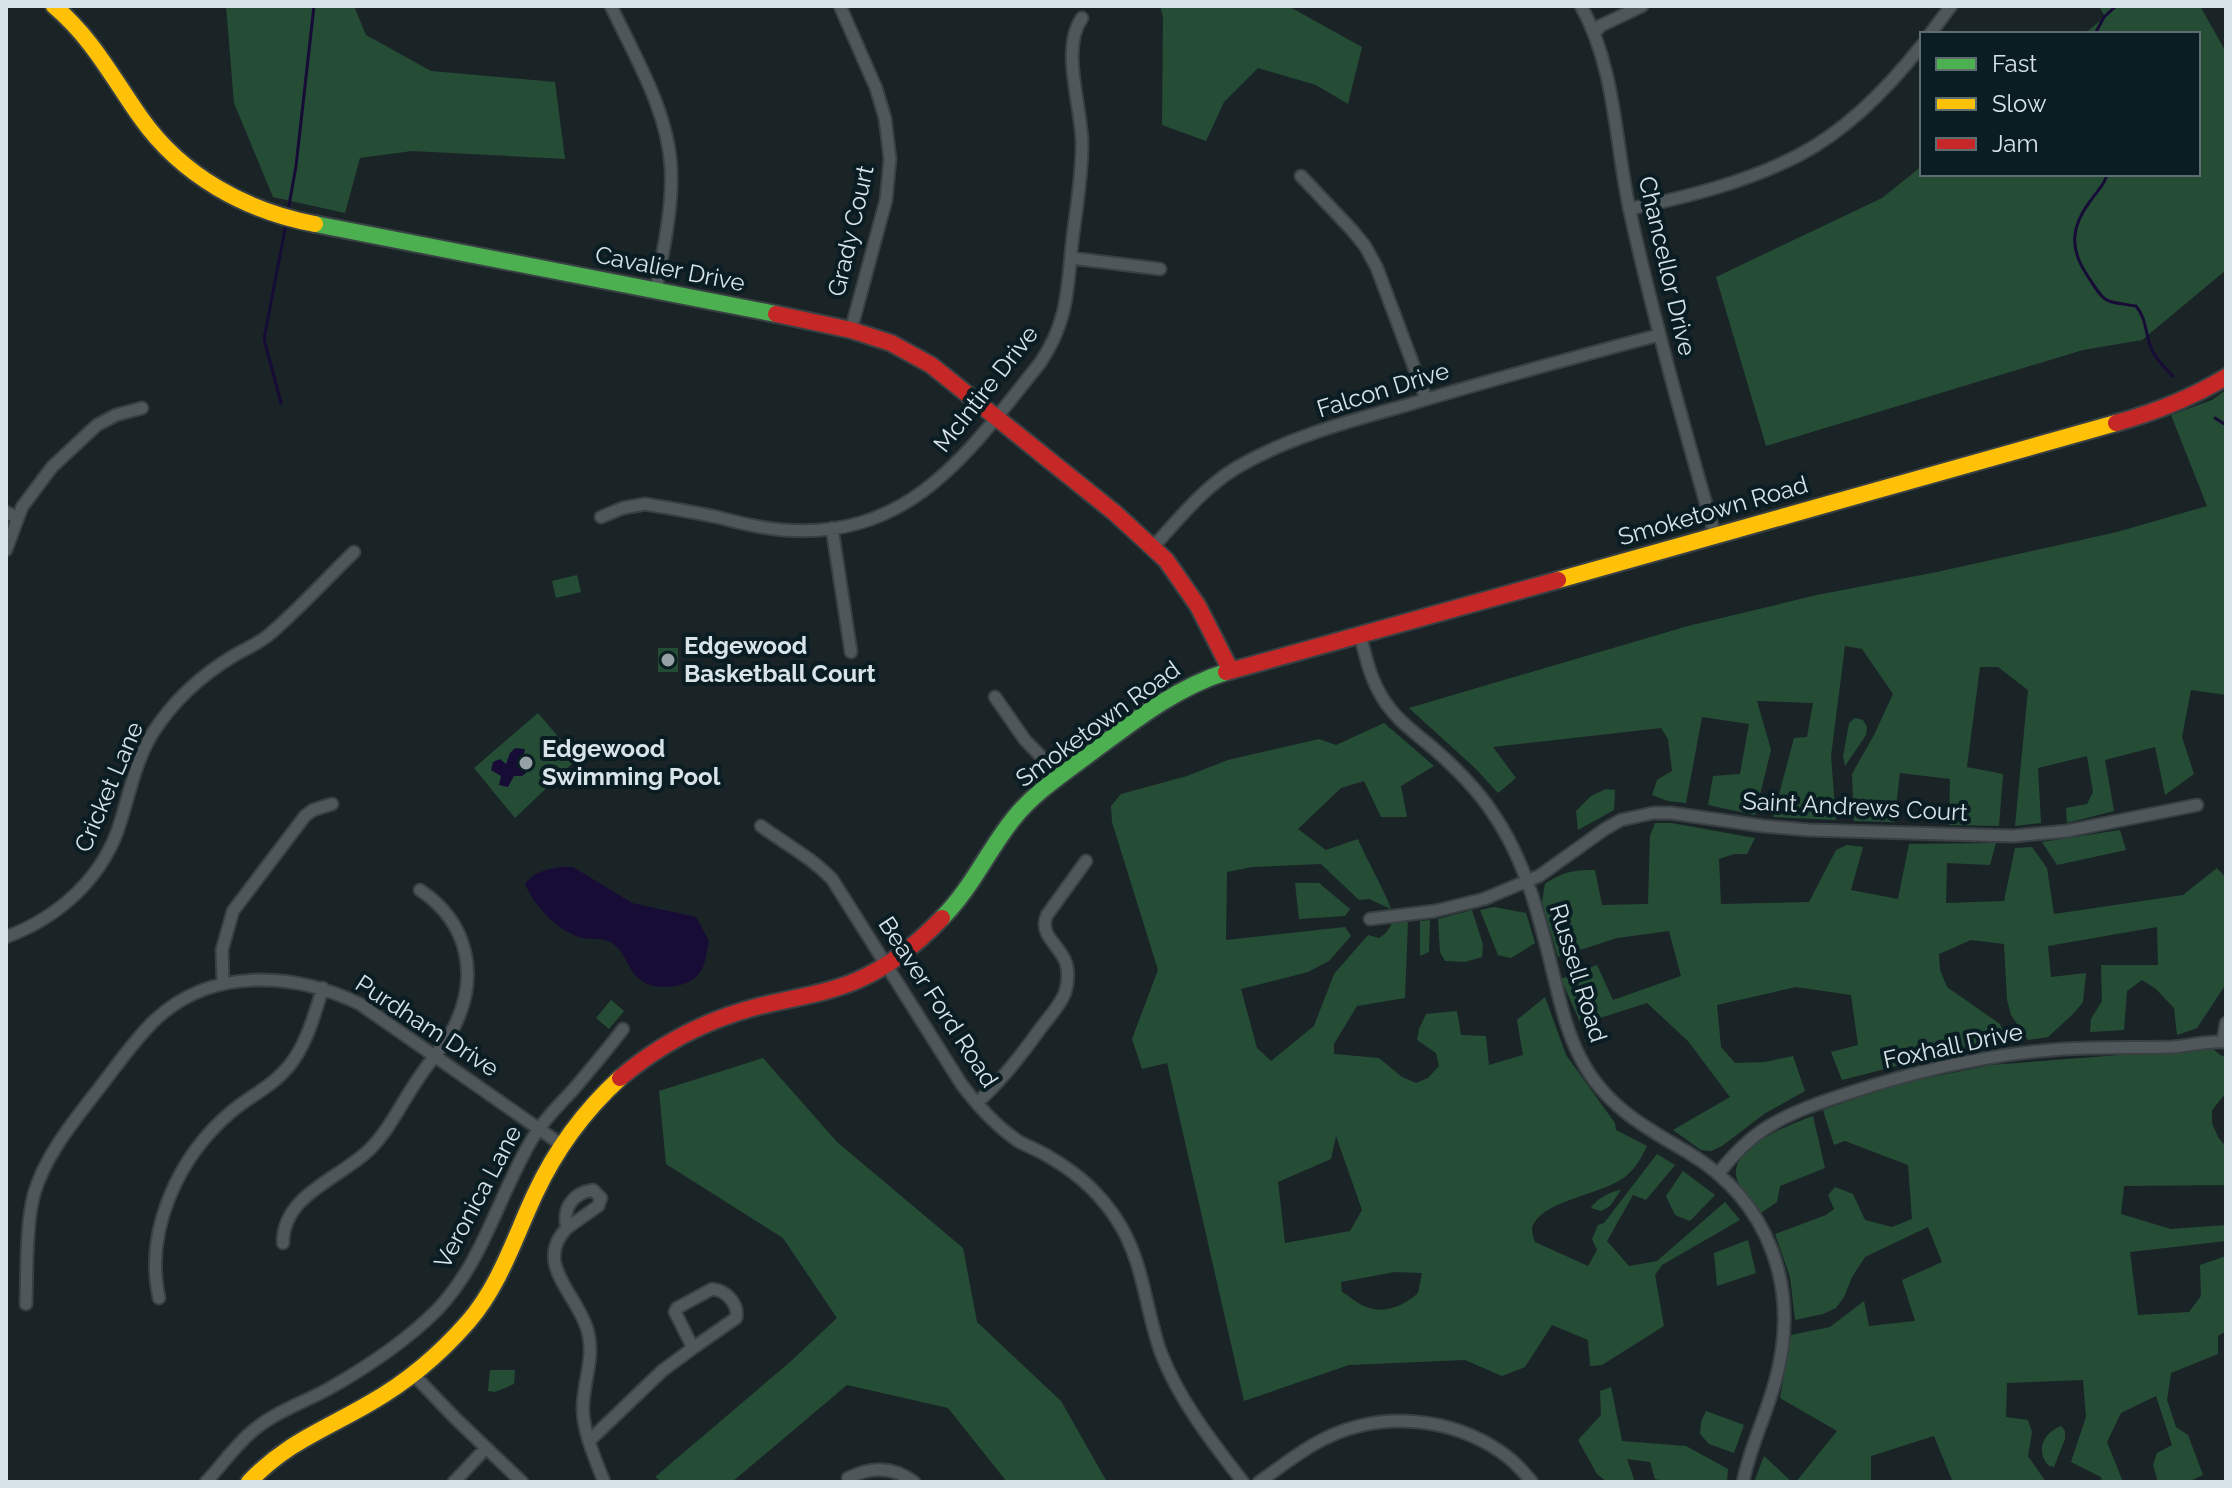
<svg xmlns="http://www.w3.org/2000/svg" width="2232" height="1488" font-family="Raleway,sans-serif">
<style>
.green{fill:#254d36;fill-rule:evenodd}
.water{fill:#170c36}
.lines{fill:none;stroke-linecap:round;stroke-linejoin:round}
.stream{stroke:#170c36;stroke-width:3}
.street-casing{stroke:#384043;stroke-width:15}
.fast-casing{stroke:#384043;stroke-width:20}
.slow-casing{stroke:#384043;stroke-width:20}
.jam-casing{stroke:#384043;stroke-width:20}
.street{stroke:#50575a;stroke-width:11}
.fast{stroke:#4caf50;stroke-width:16}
.slow{stroke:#ffc107;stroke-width:16}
.jam{stroke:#c62828;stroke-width:16}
.poi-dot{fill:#96a1a5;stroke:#0a1d23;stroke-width:3}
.labels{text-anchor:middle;stroke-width:8;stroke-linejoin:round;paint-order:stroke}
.street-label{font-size:24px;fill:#d9e4e9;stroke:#0a1d23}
.poi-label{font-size:24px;font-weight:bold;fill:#d9e4e9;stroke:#0a1d23;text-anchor:start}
</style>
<rect width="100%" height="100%" fill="#1a2427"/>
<path class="green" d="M226 6H354L366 35 431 71 555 82 565 159 412 151 360 158 345 213 273 197 234 103Z
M1160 6H1288L1362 47 1348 104 1316 85 1258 68 1224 102 1206 141 1162 125 1163 17Z
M2099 6H2200L2226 52V270L2142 340 2083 350 1766 446 1716 277 1882 198 1922 166V174H2198V34H2084L2105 17Z
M2226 390V695L2191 690 2182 737 2194 774 2165 795 2155 747 2105 760 2114 811 2067 823 2066 808 2087 804 2093 792 2087 756 2038 768 2041 823 2015 826 2028 690 1998 667H1980L1967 767 2003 774 1999 826 1949 825 1950 779 1900 773 1894 822 1854 821 1852 774 1874 735 1893 694 1862 649 1845 646 1831 756 1836 820 1773 817 1794 738 1807 737 1813 703 1757 701 1771 750 1755 815 1708 805 1713 776 1740 774 1749 724 1702 717 1686 803 1668 801 1652 795 1657 780 1672 771 1668 739 1661 728 1493 747 1516 778 1498 793 1476 769 1409 708 1688 626 1817 595 1937 572 2117 532 2207 506 2171 415 2212 400Z
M577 575 581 592 556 598 552 581Z
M658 648H678V672H658Z
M538 713 577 759 515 818 474 768Z
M1855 718 1863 720 1867 727 1866 735 1845 766 1843 757 1849 723Z
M1384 723 1434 766 1401 786 1407 817H1381L1364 781 1341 788 1298 829 1326 850 1358 839C1368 863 1382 885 1391 909L1369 899 1359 900 1321 864 1252 867 1227 872 1226 940 1345 927 1351 936 1329 961 1308 972 1241 989 1257 1048 1271 1061 1314 1026 1334 974 1368 935 1379 938 1386 933 1393 922 1408 920 1405 998 1357 1006 1334 1044V1054L1379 1058 1402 1077 1416 1083 1428 1078 1439 1066 1436 1053 1417 1040 1419 1029 1426 1014 1457 1011 1461 1035 1486 1036 1489 1065 1523 1055 1517 1020 1545 997 1566 1055 1615 1123 1616 1130 1647 1146C1641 1158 1636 1168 1625 1177 1603 1194 1549 1199 1534 1223 1530 1229 1533 1236 1535 1242L1588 1266 1597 1250 1592 1239 1598 1225 1604 1223 1657 1154 1675 1165 1646 1200 1633 1195 1607 1241 1629 1266 1657 1261 1725 1202 1740 1220 1662 1265 1655 1275 1664 1326 1602 1365 1590 1366 1588 1340 1552 1325 1525 1367 1502 1376 1465 1360 1349 1365 1244 1401 1167 1063 1142 1069 1132 1039 1158 970 1112 822 1111 806 1121 794 1187 776 1228 760 1319 739 1336 745ZM1336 1136 1362 1210 1350 1231 1285 1243 1278 1182 1331 1159ZM1395 1272 1422 1273 1418 1293C1404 1306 1384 1315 1364 1306 1356 1303 1350 1296 1342 1292L1341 1282Z
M1606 789 1615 790 1614 810 1578 830 1576 811 1591 796Z
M1655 823H1671L1755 838 1747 854H1734L1719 859 1721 904 1809 902 1836 850 1847 845 1863 847 1851 890 1898 899 1909 844 1996 843 1990 865 1947 863 1946 903 2004 901 2015 848 2032 847 2047 868 2054 914 2183 895 2217 868 2226 878V984L2197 1028 2177 1035 2174 1008 2156 989 2142 980 2127 991 2124 1030 2090 1032 2091 1019 2102 1001 2101 965H2158L2157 927 2048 946 2051 977 2086 973 2083 1002 2073 1014 2048 1037 2028 1040 2011 1015 2007 1000 2004 944 1971 940 1939 954 1940 970 1947 987 2000 1024 2007 1041 1936 1056 1842 1080 1831 1052 1858 1045 1851 995 1796 987 1717 1005 1721 1047 1735 1063 1765 1062 1793 1056 1805 1091 1764 1114 1722 1146 1711 1151 1701 1150 1673 1130 1730 1097 1688 1041 1647 1003 1581 1024 1561 979 1597 965 1613 1000 1681 976 1669 931 1617 938 1558 957 1542 902 1545 884C1562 872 1574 870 1595 870L1602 905 1648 904 1650 836Z
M2120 830 2126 850 2057 865 2042 842Z
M1295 883H1319L1350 909 1345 916 1299 919Z
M1494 907 1526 913 1535 943 1511 958 1498 955 1480 910Z
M1472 910 1483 945 1482 957 1465 962 1445 961 1440 952 1438 919Z
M1430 920 1429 952 1420 956V921Z
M611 1000 624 1011 609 1029 596 1018Z
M2212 1048 2220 1055 2226 1057V1093L2212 1110V1123L2218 1137 2226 1147V1185L2124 1186 2121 1214 2171 1229 2226 1225V1241L2130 1252 2138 1315 2189 1312 2201 1296 2200 1265 2226 1256V1331L2218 1336V1354L2171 1373 2167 1400 2176 1427 2188 1435 2203 1475 2188 1482H2158L2153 1465 2157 1453 2172 1445 2156 1396 2121 1413 2107 1442 2123 1482H2102L2101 1477 2071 1462 2086 1417 2083 1380 2007 1383 2006 1417 2028 1420 2032 1432 2028 1456 2046 1482H1950L1952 1480 1934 1436 1871 1456V1482H1796L1837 1431 1780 1398 1791 1335 1830 1327 1864 1301 1869 1326 1915 1321 1902 1280 1942 1262 1928 1227 1865 1257 1852 1277 1844 1297 1836 1308 1823 1314 1795 1320 1790 1277 1775 1234 1826 1215 1834 1209 1828 1195 1835 1187 1853 1194 1865 1220 1892 1227 1912 1219 1908 1165 1845 1141 1834 1145 1823 1110 1898 1084 1991 1065Z
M763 1058 837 1142 963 1248 977 1322 1061 1401 1107 1482H1007L948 1408 847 1385 732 1482H662L655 1477 790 1362 837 1318 783 1238 666 1164 659 1091Z
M1813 1116 1825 1168 1780 1186 1777 1202 1761 1213C1753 1202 1739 1190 1736 1176 1732 1146 1791 1124 1813 1116Z
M1683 1171 1715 1195 1690 1221 1675 1215 1666 1196Z
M1621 1190 1610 1206 1601 1211 1591 1208C1595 1200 1611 1191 1621 1190Z
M1748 1240 1756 1273 1717 1286 1714 1253Z
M490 1370H515L514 1384 495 1392 488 1391Z
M1611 1387 1622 1441 1686 1446 1728 1469 1727 1482H1670L1655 1479 1650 1462 1627 1459 1635 1482H1607L1597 1474 1578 1440 1601 1415 1600 1391Z
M1706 1411 1744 1425 1734 1453 1709 1444 1700 1434 1701 1422Z
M2061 1426 2065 1431V1439L2054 1467 2049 1466C2035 1451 2043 1433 2061 1426Z
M1764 1456 1792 1482H1754Z"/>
<path class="water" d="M515 748 525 749 522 762 526 767V773L522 776H514L508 787 499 785 501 776 491 770 493 762 500 759 506 764 510 753Z
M561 867H573L632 903 696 917 709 941C707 950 706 963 701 971 689 990 649 993 635 975 626 964 623 947 608 941 601 938 591 940 583 938 558 932 535 907 525 884 533 872 548 869 561 867Z"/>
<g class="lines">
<path class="stream" d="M2095 34 2104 17 2116 6
M2107 174C2105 185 2097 191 2091 200 2071 226 2069 248 2087 275 2106 304 2102 301 2136 306 2147 319 2145 335 2152 350 2156 360 2165 368 2173 376
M288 211 296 166 314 6
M281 403 264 339 286 224
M2215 418 2226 425"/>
<g class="street-casing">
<path id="street" d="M611 6C635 57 668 111 671 168 673 209 663 250 656 291
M840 6 876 88 885 118 890 159 886 200 851 330
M1581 6C1616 68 1615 144 1630 212 1654 321 1684 428 1715 535
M1594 34 1600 26 1642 6
M1930 34 1951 6
M1301 176 1352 230 1365 246 1377 268 1426 399
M1629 209C1687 197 1747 182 1799 155 1847 130 1889 87 1922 45
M1071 258 1160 269
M6 512 18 518
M601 517 623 508 645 504C669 508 693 512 717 517 739 523 760 528 783 530 912 540 969 451 1040 363 1070 319 1067 285 1073 235 1077 205 1082 174 1082 144 1082 107 1060 49 1082 18
M832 528 851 652
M1153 547C1179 519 1203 488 1236 468 1288 437 1350 421 1407 405 1491 380 1575 357 1659 335
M6 550 22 507 52 467 97 425 116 415 142 408
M1360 635C1366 657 1370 678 1382 697 1395 719 1414 732 1433 748 1456 768 1478 790 1494 815 1526 862 1540 919 1553 973 1560 1002 1567 1033 1581 1059 1605 1106 1646 1128 1689 1153 1770 1202 1800 1289 1776 1378 1767 1414 1750 1446 1743 1482
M995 697 1025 740 1060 776
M761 826C785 844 811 857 832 879L962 1085C978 1106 996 1126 1018 1141 1029 1147 1040 1151 1051 1158 1077 1173 1101 1195 1117 1220 1144 1261 1145 1309 1161 1353 1179 1400 1212 1442 1243 1482
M1370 919 1435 911 1484 899 1539 876 1605 829 1621 820 1653 813H1671L1763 826 1809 830 2013 836 2067 831 2197 805
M6 937C60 917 105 876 121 820 130 791 136 761 152 734 173 701 201 675 235 655 247 648 260 643 271 633 300 608 326 579 354 552
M223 984 222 950 233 911 305 816 313 810 332 804
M2223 1041 2226 1023
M977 1103C1002 1080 1021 1056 1040 1029 1049 1017 1059 1007 1065 993 1068 983 1069 973 1066 963 1060 945 1038 935 1047 915L1086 861
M1718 1174C1732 1156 1747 1140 1766 1128 1791 1112 1821 1102 1849 1093 1919 1070 1990 1054 2063 1049 2099 1047 2135 1048 2172 1047 2190 1046 2208 1040 2226 1042
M593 1190 601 1198 598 1206 567 1228C562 1208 573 1193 593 1190Z
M567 1228C532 1264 579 1295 588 1332 595 1360 582 1384 583 1411 584 1435 596 1460 604 1482
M283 1243C283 1194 340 1179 370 1149 390 1129 402 1102 418 1079 429 1062 443 1047 453 1029 480 977 469 923 420 890
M712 1289C726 1290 739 1304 736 1318L693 1348 675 1312 677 1308Z
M159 1298C144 1230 179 1156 231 1112 250 1096 273 1086 289 1066 307 1044 314 1015 323 988
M26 1304C27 1272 26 1224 34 1194 45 1156 73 1122 97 1091 116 1067 133 1041 155 1020 211 967 294 972 360 1004L562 1145
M413 1374 455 1418 522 1482
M589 1441 662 1371 693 1348
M206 1482C223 1464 236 1444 255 1429 277 1411 305 1402 330 1388 367 1367 406 1341 437 1310 483 1262 498 1197 531 1141 542 1122 558 1106 573 1090 590 1070 607 1050 623 1029
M454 1482 486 1448
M852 1482 848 1478C870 1467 893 1466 914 1482
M1259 1482C1281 1467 1302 1449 1326 1438 1382 1411 1450 1417 1501 1452 1513 1460 1523 1471 1532 1482"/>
</g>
<g class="fast-casing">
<path id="fast" d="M315 224 776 314
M942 918C972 888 988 850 1014 818 1033 794 1060 776 1084 758 1129 725 1172 689 1226 672"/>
</g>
<g class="slow-casing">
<path id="slow" d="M54 6C93 39 112 77 141 118 182 176 246 211 315 224
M1558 580 2116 423
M249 1482C287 1442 324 1430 370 1403 407 1382 440 1354 468 1322 500 1285 514 1239 535 1194 556 1149 584 1111 620 1078"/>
</g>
<g class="jam-casing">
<path id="jam" d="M776 314 851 330 891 343 931 365 1115 513 1166 560 1198 606 1230 669
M2116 423C2156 412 2191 398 2226 377
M1226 672 1558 580
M620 1078C660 1044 706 1020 756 1007 790 998 826 994 858 980 890 966 918 943 942 918"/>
</g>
<use href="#street" class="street"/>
<use href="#fast" class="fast"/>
<use href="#slow" class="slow"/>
<use href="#jam" class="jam"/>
</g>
<g class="poi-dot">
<circle cx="668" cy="660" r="8"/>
<circle cx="526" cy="763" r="8"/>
</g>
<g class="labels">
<g class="street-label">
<text transform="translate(851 231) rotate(-77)" y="8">Grady Court</text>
<text transform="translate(1667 266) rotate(77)" y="8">Chancellor Drive</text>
<text transform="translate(670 269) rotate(11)" y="8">Cavalier Drive</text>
<text transform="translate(986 389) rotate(-52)" y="8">McIntire Drive</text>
<text transform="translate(1383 390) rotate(-17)" y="8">Falcon Drive</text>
<text transform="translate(1713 511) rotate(-16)" y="8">Smoketown Road</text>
<text transform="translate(1098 724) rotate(-36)" y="8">Smoketown Road</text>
<text transform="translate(109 787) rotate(-67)" y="8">Cricket Lane</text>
<text transform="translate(1855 807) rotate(3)" y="8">Saint Andrews Court</text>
<text transform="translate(1578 973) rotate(73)" y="8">Russell Road</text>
<text transform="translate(938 1002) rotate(57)" y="8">Beaver Ford Road</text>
<text transform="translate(427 1026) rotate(33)" y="8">Purdham Drive</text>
<text transform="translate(1953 1046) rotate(-12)" y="8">Foxhall Drive</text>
<text transform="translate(478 1197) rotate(-62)" y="8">Veronica Lane</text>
</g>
<g class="poi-label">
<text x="684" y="654">Edgewood<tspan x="684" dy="28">Basketball Court</tspan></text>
<text x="542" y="757">Edgewood<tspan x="542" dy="28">Swimming Pool</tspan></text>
</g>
</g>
<rect width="2232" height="1488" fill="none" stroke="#d9e4e9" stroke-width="16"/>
<rect x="1920" y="32" width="280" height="144" fill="#0a1d23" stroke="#5d6d72" stroke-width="2"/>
<rect x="1936" y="58" width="40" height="12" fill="#4caf50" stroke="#5d6d72" stroke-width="2"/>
<text x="1992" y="72" font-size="24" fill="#d9e4e9">Fast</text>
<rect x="1936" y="98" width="40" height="12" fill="#ffc107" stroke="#5d6d72" stroke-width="2"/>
<text x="1992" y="112" font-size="24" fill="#d9e4e9">Slow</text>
<rect x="1936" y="138" width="40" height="12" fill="#c62828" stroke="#5d6d72" stroke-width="2"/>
<text x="1992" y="152" font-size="24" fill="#d9e4e9">Jam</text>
</svg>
